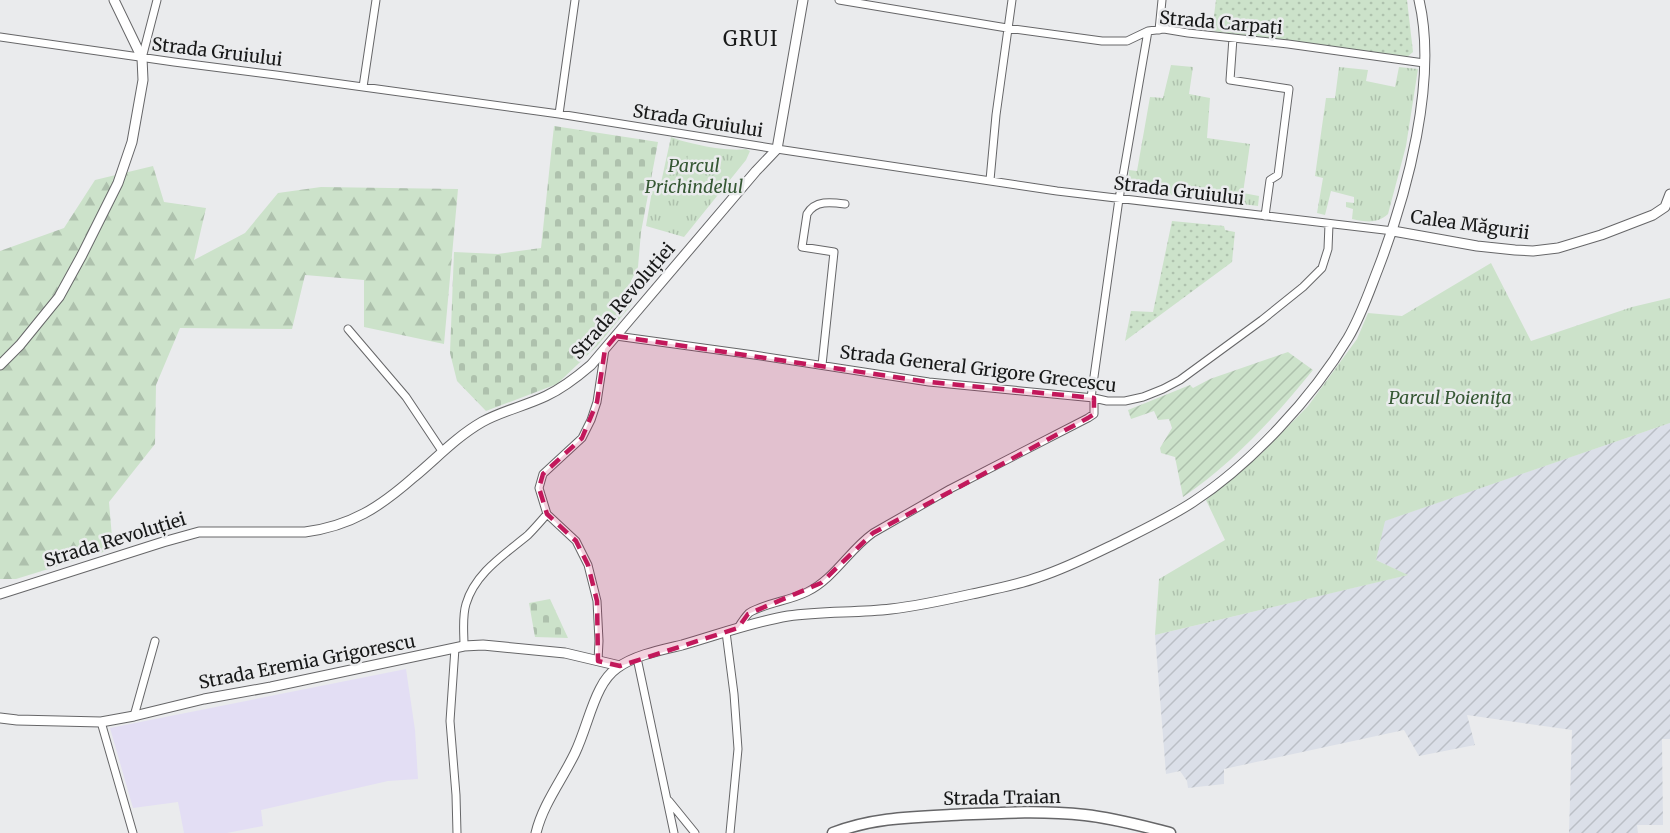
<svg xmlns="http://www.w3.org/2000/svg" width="1670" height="833" font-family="Merriweather,serif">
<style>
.industrial{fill:url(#industrial-furrows)}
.education{fill:#e3def4}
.grass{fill:url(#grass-dots)}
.forest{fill:url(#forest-firs)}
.cemetery{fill:url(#cemetery-stones)}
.park{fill:url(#park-tufts)}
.garden{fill:url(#garden-furrows)}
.pitch{fill:#cce2ca}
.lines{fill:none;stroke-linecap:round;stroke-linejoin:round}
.street-casing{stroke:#666668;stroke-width:9}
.secondary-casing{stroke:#666668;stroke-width:11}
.primary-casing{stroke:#666668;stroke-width:13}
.street{stroke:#fff;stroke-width:7}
.secondary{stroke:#fff;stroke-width:9}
.primary{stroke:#fff;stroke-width:10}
.marked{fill:#c2185b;fill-opacity:0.2;stroke:#c2185b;stroke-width:4.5;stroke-dasharray:12 8;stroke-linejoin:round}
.labels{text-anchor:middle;stroke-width:5;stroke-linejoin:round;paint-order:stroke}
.street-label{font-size:18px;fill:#181919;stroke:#eaebed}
.park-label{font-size:18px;font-style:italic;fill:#365834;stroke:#eaebed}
.neighbourhood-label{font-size:20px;letter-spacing:1.5px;fill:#181919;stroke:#eaebed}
</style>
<defs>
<pattern id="industrial-furrows" width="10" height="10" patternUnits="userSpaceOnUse" patternTransform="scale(1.5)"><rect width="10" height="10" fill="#dbdfe8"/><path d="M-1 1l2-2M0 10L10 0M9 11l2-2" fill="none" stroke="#bbbfc6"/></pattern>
<pattern id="grass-dots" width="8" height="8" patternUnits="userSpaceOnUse" patternTransform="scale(1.5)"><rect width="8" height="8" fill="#cce2ca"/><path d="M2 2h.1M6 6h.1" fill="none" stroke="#aec1ad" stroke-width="1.8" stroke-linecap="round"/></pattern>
<pattern id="forest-firs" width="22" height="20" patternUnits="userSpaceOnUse" patternTransform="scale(1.5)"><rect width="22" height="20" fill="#cce2ca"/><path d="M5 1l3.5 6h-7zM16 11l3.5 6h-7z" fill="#aec1ad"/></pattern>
<pattern id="cemetery-stones" width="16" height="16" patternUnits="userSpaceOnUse" patternTransform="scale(1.5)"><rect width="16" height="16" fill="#cce2ca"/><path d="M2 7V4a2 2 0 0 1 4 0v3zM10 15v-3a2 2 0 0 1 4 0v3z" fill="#aec1ad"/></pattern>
<pattern id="park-tufts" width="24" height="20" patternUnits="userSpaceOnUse" patternTransform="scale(1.5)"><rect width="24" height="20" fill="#cce2ca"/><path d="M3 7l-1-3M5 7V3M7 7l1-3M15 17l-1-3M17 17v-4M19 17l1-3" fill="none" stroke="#aec1ad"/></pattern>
<pattern id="garden-furrows" width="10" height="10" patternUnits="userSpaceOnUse" patternTransform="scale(1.5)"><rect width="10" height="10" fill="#cce2ca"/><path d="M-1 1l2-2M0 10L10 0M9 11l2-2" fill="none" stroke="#aec1ad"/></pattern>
</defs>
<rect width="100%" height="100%" fill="#eaebed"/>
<path class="industrial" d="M1670 423V739H1662L1663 825H1637L1638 833H1569L1572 730 1467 715 1475 745 1419 756 1404 730 1224 769V784L1188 788 1187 781 1180 771 1166 774 1155 635 1407 575 1376 560 1384 521Z"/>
<path class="education" d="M406 669 415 730 418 779 388 781 261 810 263 826 227 833H184L178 802 133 808 110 728Z"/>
<path class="grass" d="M1216 0H1407L1413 52 1407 57 1212 31Z
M1172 221 1224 226 1225 230 1235 232 1232 262 1125 341 1131 311 1153 312Z"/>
<path class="forest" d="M153 166 164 202 206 208 194 260 245 233 278 193 321 187 458 189 444 344 364 327V280L305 275 292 329 180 328 156 385 155 444 109 502 113 549 16 579H0V251L64 228 95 180Z"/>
<path class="cemetery" d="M554 126 658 142 641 232 638 267 631 281 632 304 597 346 557 384 486 411 457 381 450 353 454 252 498 254 541 248Z
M550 599 568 638 535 637 529 603Z"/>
<path class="park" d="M1171 65 1193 67 1189 94 1210 98 1207 138 1250 144 1243 193 1259 196 1258 206 1128 189 1129 170 1137 171 1150 97 1163 98Z
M1339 67 1368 70 1366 81 1395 87 1399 67 1418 69 1406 146 1388 214C1377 224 1366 222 1352 219L1353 209 1346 207V202L1354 203V197L1331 191 1325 215 1317 213 1323 178 1315 176 1326 98H1335Z
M671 137C688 144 728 152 746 149L750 151 746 160 684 237 646 226 652 191 659 192Z
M1491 263 1531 341 1632 307 1670 298V423L1385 521 1376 560 1408 575 1155 635 1159 579 1225 540 1206 500 1262 453 1308 406 1357 339 1368 313 1402 316Z"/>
<path class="garden" d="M1288 352 1313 370C1274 418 1234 462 1183 497L1175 457 1161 453 1160 448 1172 428 1169 419 1158 420 1154 411 1131 419 1128 410 1190 385 1193 388 1210 379Z"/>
<path class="pitch" d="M689 146 721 150 718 175 686 170Z"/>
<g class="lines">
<g class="street-casing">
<path id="street" d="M839 0 1007 28 1102 41H1127L1148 31 1164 29 1188 33 1288 44 1424 63
M1159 30 1162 0
M0 37 174 62 276 75 559 114 777 149 1057 191 1393 231
M1233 38 1230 80 1289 89 1278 175 1270 180 1265 216
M142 58 157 0
M363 87 376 0
M559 114 575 0
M990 180 996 115 1012 0
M348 329 406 397 442 451
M616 336 754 355 929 382 1094 398 1107 401H1125L1143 397 1163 389 1180 380 1262 320 1303 287 1322 268 1328 249 1329 224
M822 365 834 252 802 247 807 214C815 200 831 202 845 204
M1091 398 1119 199 1148 31
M738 628C741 623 745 617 749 613 765 603 789 601 807 592 834 579 849 550 873 533L950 489 1088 418 1094 414V398
M726 632 734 694 738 749 730 833
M464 646C464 632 462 617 466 604 475 573 504 555 528 535 535 528 541 521 547 514
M455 648 450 721 456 795 457 833
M637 658 674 833
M598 661 599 641 597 601 588 565 576 541 547 514 539 488 543 474 582 438 591 420 597 402 605 349
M134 716 155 641
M101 722 133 833
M669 801 695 833"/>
</g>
<g class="secondary-casing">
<path id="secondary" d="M1393 231 1477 246 1515 250 1533 251 1558 248 1601 235 1653 215 1665 207 1670 194
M0 365 20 345 59 297 82 255 118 183 132 142 143 80 142 58 114 0
M0 594 163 542 199 532H305C351 526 380 507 414 477 437 458 456 437 482 422 502 411 525 406 546 396 563 388 577 377 591 365L756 171 777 149 803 0
M0 718 17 720 101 722 134 716 204 699 271 687 464 646 483 645 565 653 620 666
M536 833C543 804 562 780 575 753 585 732 590 708 600 689 604 681 610 673 617 668 635 655 661 650 682 645 717 635 752 622 788 616 822 611 857 613 891 609 918 606 945 600 972 594 995 589 1017 585 1039 577 1067 568 1094 554 1121 541 1145 529 1170 517 1193 502 1251 464 1313 397 1348 338 1361 316 1369 292 1378 269 1407 194 1438 80 1419 0"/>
</g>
<g class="primary-casing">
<path id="primary" d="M833 833C871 818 911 817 951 815 995 813 1040 810 1085 815 1114 818 1142 826 1170 833"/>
</g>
<use href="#street" class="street"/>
<use href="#secondary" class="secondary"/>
<use href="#primary" class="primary"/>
</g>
<path class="marked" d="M616 336 929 382 1094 398V414L1088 418 873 533 821 583 748 614 738 628 620 666 598 661 597 601 588 565 576 541 547 514 539 488 543 474 582 438 597 402 605 349Z"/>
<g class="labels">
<g class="street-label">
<text transform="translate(1221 23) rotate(5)" y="6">Strada Carpați</text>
<text transform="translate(217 52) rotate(7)" y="6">Strada Gruiului</text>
<text transform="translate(698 121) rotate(9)" y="6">Strada Gruiului</text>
<text transform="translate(1179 191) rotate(7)" y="6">Strada Gruiului</text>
<text transform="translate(1470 225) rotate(8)" y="6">Calea Măgurii</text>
<text transform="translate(623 301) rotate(-49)" y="6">Strada Revoluției</text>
<text transform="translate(978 369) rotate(7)" y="6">Strada General Grigore Grecescu</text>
<text transform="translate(115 540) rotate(-17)" y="6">Strada Revoluției</text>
<text transform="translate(307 662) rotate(-11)" y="6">Strada Eremia Grigorescu</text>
<text transform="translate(1002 798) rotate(-1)" y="6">Strada Traian</text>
</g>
<g class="park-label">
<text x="694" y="172">Parcul<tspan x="694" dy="21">Prichindelul</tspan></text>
<text x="1450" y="404">Parcul Poieniţa</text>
</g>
<g class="neighbourhood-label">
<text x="751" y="46">GRUI</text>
</g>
</g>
</svg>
